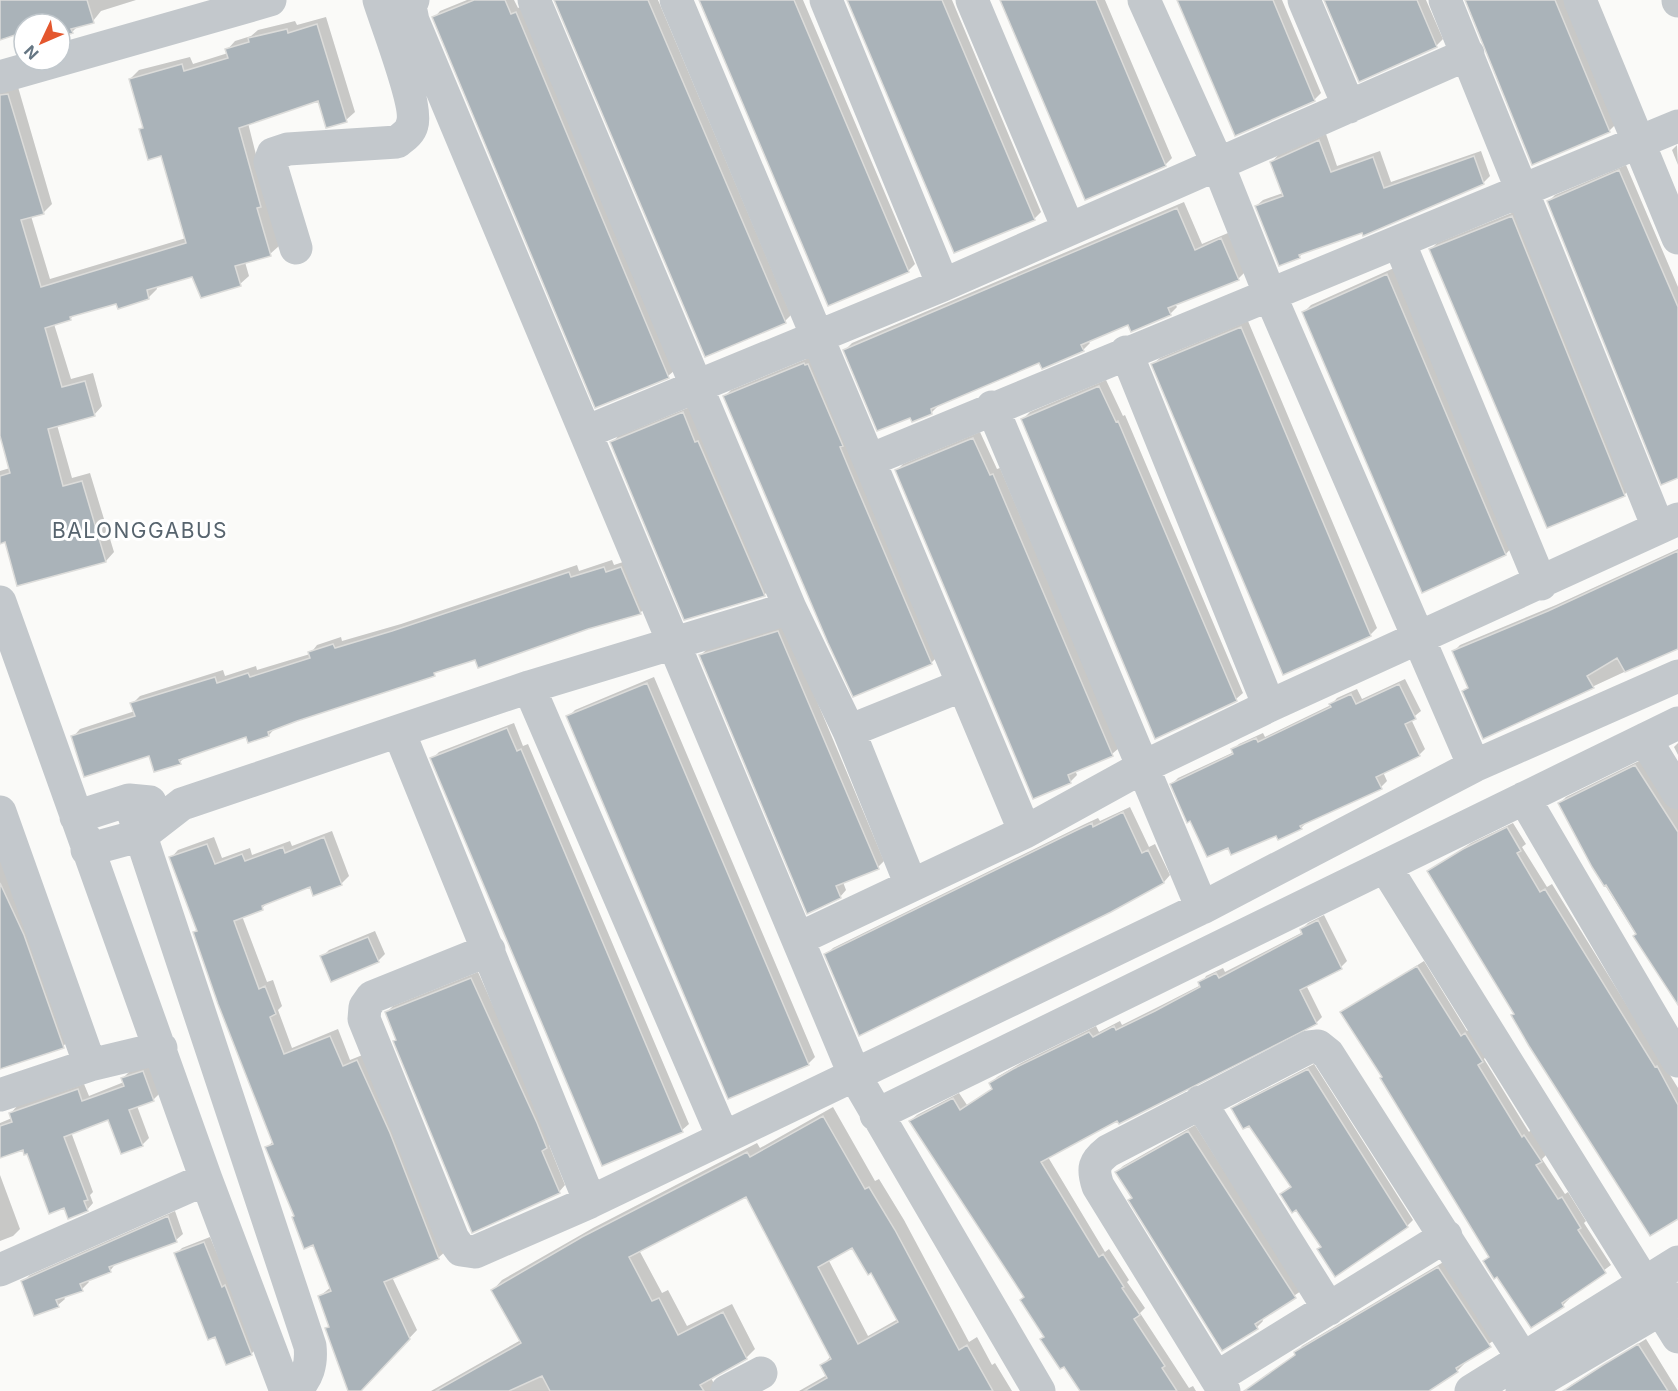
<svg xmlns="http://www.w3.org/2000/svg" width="1678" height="1391" font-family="Inter,sans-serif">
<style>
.shadow{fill:#0003;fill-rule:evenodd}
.building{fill:#aab3b9;stroke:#dcdcda;stroke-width:1.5;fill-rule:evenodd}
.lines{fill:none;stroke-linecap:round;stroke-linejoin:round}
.minor{stroke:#c3c8cc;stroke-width:33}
.labels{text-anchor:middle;stroke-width:6;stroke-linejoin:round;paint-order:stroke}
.quarter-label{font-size:21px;letter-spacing:1.5px;fill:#57646e;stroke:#fff}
</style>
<rect width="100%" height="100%" fill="#fafaf8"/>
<path class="shadow" d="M0 0H136L101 11 93 21 78 26 72 32 60 35V24H24V31L0 39Z
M467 0H514L518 8 522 6 675 370 668 376 434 18 440 11Z
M556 0H658L791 315 785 321Z
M700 0H803L915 264 908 271Z
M848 0H952L1041 212 1035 218 955 251Z
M1002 0H1105L1172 158 1165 165Z
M1179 0H1282L1321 93 1315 99 1236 134Z
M1325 0H1426L1443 39 1436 46Z
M1467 0H1564L1616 124 1609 131Z
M326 17 355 112 346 120 319 99 248 123 279 246 270 254 245 262 249 276 240 284 193 275 156 286 157 289 148 298 117 302 76 313 70 319 54 324 71 379 93 373 102 406 94 415 57 425 72 478 90 473 114 552 106 561 18 584 0 525V471L10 468 0 431V85L18 87 52 204 44 212 31 216 50 279 186 238 162 154 140 130 144 126 130 79 139 70 190 57 193 64 228 53 227 50 235 41 251 36 258 30 295 21 297 25Z
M1326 134 1337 166 1380 151 1391 182 1481 151 1490 176 1483 183 1305 251 1299 257 1256 206 1263 200 1283 193 1272 162 1278 155Z
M1678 144 1677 145 1678 165 1672 150Z
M1626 165 1678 287V476L1548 202 1555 195Z
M1184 202 1202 244 1228 233 1245 272 1238 279 1175 304 1177 307 1170 314 1129 323 1088 341 1090 343 1083 350 1040 361 938 406 931 413 845 350 852 343Z
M1519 210 1631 488 1624 495 1430 250 1437 243Z
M1394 268 1512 547 1506 554 1304 312 1311 305Z
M1248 321 1377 628 1370 635 1153 364 1160 358Z
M811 357 938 656 931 663 725 396 731 390Z
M1106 380 1123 416 1125 415 1243 693 1236 699 1023 419 1030 412Z
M690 407 771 588 764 595 612 443 618 436Z
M980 432 997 469 1000 468 1119 748 1112 754 1075 770 1077 775 1070 782 896 471 903 464Z
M1678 549V647L1484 737 1464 691 1469 686 1454 651 1460 645 1556 605Z
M612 560 614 565 629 560 648 605 640 613 476 658 276 727 269 735 247 736 187 755 180 762 73 737 80 729 135 711 132 704 140 696 223 670 225 676 256 666 257 670 310 654 317 645 341 637 342 641 401 624 577 565 579 571Z
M785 625 884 861 878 867 843 882 846 890 840 897 701 655 707 649Z
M654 677 815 1057 808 1064 568 717 575 710Z
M1405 679 1421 711 1411 719 1425 749 1419 755 1383 772 1387 781 1381 787 1307 822 1301 828 1228 846 1172 784 1178 778 1234 752 1233 750 1239 744 1263 733 1265 737 1331 705 1337 698 1357 689 1362 699Z
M514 723 523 746 528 744 689 1124 682 1130 603 1164 432 759 439 752Z
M1678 743V755L1674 747Z
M1641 760 1678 805V1002L1593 866 1560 803 1566 797Z
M1130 807 1149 847 1155 844 1170 875 1164 882 1111 911 826 955 833 948 1085 824 1098 818 1100 821Z
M1513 823 1526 844 1522 847 1547 887 1552 884 1678 1088V1217L1515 1013 1429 871 1471 843Z
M332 831 349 876 341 884 311 885 270 901 262 908 242 916 267 982 273 980 282 1006 278 1010 292 1048 338 1029 350 1060 365 1054 446 1251 438 1258 392 1277 417 1330 360 1391H349L327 1329 330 1325 320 1296 331 1287 314 1243 295 1215 267 1148 273 1141 194 932 198 929 171 858 178 850 214 837 222 858 250 848 252 855 290 841 292 846Z
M0 853 70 1040 63 1046 0 1068Z
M1324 915 1347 961 1341 967 1306 985 1322 1017 1316 1023 1118 1119 1048 1157 1105 1252 1109 1249 1129 1280 1127 1282 1145 1308 1140 1313 1189 1388 1193 1386 1196 1391H1082L1045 1337 1025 1296 910 1121 917 1115 959 1093 967 1105 993 1088 991 1084 997 1077 1021 1063 1096 1026 1099 1032 1120 1021 1122 1025 1162 1005 1201 985 1206 976 1223 968 1225 972 1303 932 1302 929 1308 923Z
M375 931 385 954 378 961 322 957 329 950Z
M1424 961 1467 1031 1471 1028 1488 1054 1484 1059 1529 1132 1531 1130 1547 1154 1542 1159 1565 1194 1568 1192 1586 1221 1584 1223 1611 1265 1568 1297 1569 1299 1563 1305 1498 1275 1484 1261 1490 1256 1384 1076 1342 1013Z
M478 972 553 1140 549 1145 565 1185 559 1192 398 1039 387 1012 393 1006Z
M1314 1064 1413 1220 1407 1226 1322 1247 1297 1208 1281 1194 1292 1185 1250 1124 1233 1109 1239 1103Z
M150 1066 160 1093 153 1100 137 1106 149 1138 142 1145 109 1118 71 1132 93 1192 90 1195 93 1203 87 1210 65 1206 23 1148 0 1156V1123L12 1118 11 1113 17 1106 84 1084 89 1096 124 1082 123 1078 130 1071Z
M833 1107 875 1181 879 1179 904 1220 969 1342 977 1337 992 1365 995 1363 1012 1391H799L827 1375 822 1366 831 1356 747 1195 639 1250 662 1293 668 1290 687 1326 732 1304 755 1349 746 1358 711 1378 718 1391H431L521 1340 493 1290 502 1280 593 1228 757 1143 760 1148ZM853 1246 872 1271 898 1319 868 1336 828 1259Z
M1195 1125 1301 1291 1261 1318 1263 1321 1257 1327 1133 1197 1117 1172 1123 1166Z
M0 1175 20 1229 13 1236 0 1241Z
M175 1211 183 1234 176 1240 116 1263 110 1271 87 1280 89 1282 82 1289 63 1296 65 1299 58 1305 23 1281 30 1275Z
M210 1237 257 1348 251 1354 216 1335 176 1254 182 1248Z
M1445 1261 1496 1339 1462 1362 1464 1364 1457 1371 1421 1391H1249L1255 1383 1296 1354 1302 1346Z
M1646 1339 1678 1391H1565L1571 1385Z"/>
<path class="building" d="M0 0H87L94 23 71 29 73 33 60 37V24H24V32L0 40Z
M474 0H505L511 14 516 12 669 378 595 408 432 17Z
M554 0H648L786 323 705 357Z
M699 0H794L909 272 828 306Z
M847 0H942L1035 220 954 253Z
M1000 0H1096L1166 166 1085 200Z
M1177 0H1273L1315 101 1235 136Z
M1324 0H1417L1437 47 1359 82Z
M1465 0H1555L1610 132 1532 165Z
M317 24 347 122 326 128 318 101 239 128 261 207 257 208 271 256 235 266 241 286 201 298 192 277 147 290 149 299 118 309 116 304 70 317 71 320 45 328 62 387 85 381 95 416 48 429 63 486 82 481 106 562 17 586 5 542 0 544V476L10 473 0 436V95L8 94 44 214 21 220 41 287 186 243 161 156 148 160 139 129 143 128 129 79 182 64 184 71 228 58 225 49 249 42 248 38 287 29 288 33Z
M1319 140 1331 172 1373 157 1384 188 1474 156 1484 184 1363 236 1362 233 1299 255 1300 258 1279 266 1255 206 1283 196 1270 162Z
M1619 170 1678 307V478L1661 485 1547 201Z
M1177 208 1195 250 1221 238 1239 280 1168 308 1171 315 1131 332 1128 325 1081 345 1084 351 1042 369 1039 363 931 409 932 414 912 422 910 418 877 431 843 350Z
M1512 216 1625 496 1547 528 1429 249Z
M1387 274 1506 555 1422 593 1302 312Z
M1241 327 1371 636 1283 675 1151 364Z
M804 363 805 365 808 364 843 446 840 447 855 483 932 664 853 697 828 643 723 396Z
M1099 386 1116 422 1118 421 1237 701 1155 739 1021 419Z
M683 412 695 442 698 441 765 596 684 620 610 442Z
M973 438 990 475 993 474 1113 756 1068 775 1071 783 1033 799 895 470Z
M1678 551V649L1625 672 1617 658 1587 676 1594 688 1483 739 1462 691 1468 688 1452 651 1548 611Z
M604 567 606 572 621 567 641 614 588 629 478 668 475 660 434 673 435 676 297 721 268 732 269 736 248 743 246 737 179 760 181 764 154 772 149 756 84 777 71 736 135 716 130 703 215 677 217 683 248 673 250 677 310 658 308 652 333 644 335 648 392 631 569 572 571 577Z
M778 631 879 869 836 886 841 898 807 914 699 655Z
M647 683 809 1065 728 1099 566 716Z
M1399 684 1416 719 1405 724 1420 756 1376 777 1382 789 1300 826 1302 829 1278 840 1276 836 1231 855 1228 848 1207 857 1190 821 1187 823 1170 784 1233 754 1231 749 1256 738 1258 742 1331 707 1329 704 1351 694 1356 704Z
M507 728 517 751 521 749 683 1132 602 1166 430 758Z
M1635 765 1678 832V1005L1633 936 1636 934 1606 885 1604 886 1592 867 1558 803Z
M1123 812 1142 853 1148 850 1164 883 1111 912 859 1036 824 954 1077 830 1092 823 1093 827Z
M1507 827 1521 851 1517 853 1540 892 1545 889 1655 1067 1657 1066 1678 1105V1219L1650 1236 1529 1046 1511 1015 1514 1014 1427 871 1463 849Z
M324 837 342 885 313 896 310 887 262 906 263 910 234 921 259 989 265 986 276 1014 270 1017 284 1054 330 1036 343 1066 357 1060 390 1133 439 1259 384 1282 410 1339 361 1391H348L325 1328 329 1327 318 1296 331 1291 313 1245 304 1249 292 1217 294 1216 265 1147 273 1144 218 1004 193 932 197 931 169 857 207 844 215 864 242 854 245 861 283 847 285 853Z
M0 883 24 935 64 1048 0 1069Z
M1318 920 1342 969 1300 990 1317 1024 1137 1115 1119 1124 1117 1121 1041 1162 1099 1257 1103 1254 1124 1287 1122 1288 1140 1315 1134 1319 1165 1366 1162 1368 1177 1391H1080L1064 1367 1060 1369 1040 1339 1044 1337 1020 1300 1024 1297 909 1121 953 1098 960 1110 992 1089 989 1083 1013 1069 1089 1032 1093 1037 1114 1026 1116 1030 1155 1011 1200 987 1198 982 1216 973 1219 978 1302 934 1300 929Z
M368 937 379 962 331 982 320 956Z
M1417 966 1461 1036 1465 1033 1483 1062 1478 1065 1522 1137 1524 1135 1542 1162 1536 1165 1558 1199 1562 1197 1581 1228 1578 1230 1606 1273 1562 1303 1564 1307 1531 1328 1497 1277 1494 1279 1483 1261 1489 1257 1380 1078 1382 1077 1340 1012Z
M471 978 537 1123 547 1148 542 1151 560 1193 472 1233 393 1041 396 1040 385 1012Z
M1308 1069 1408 1227 1335 1277 1317 1249 1321 1247 1296 1210 1292 1213 1280 1194 1291 1187 1249 1126 1243 1129 1231 1108Z
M143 1071 154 1101 129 1110 143 1146 121 1154 108 1120 64 1137 88 1200 84 1201 88 1211 68 1219 64 1208 49 1214 27 1154 24 1155 23 1150 0 1158V1126L12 1122 9 1113 78 1089 82 1101 124 1086 121 1078Z
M823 1116 865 1189 869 1187 895 1230 959 1350 967 1345 993 1391H804L827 1378 820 1365 831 1359 746 1197 629 1257 652 1301 659 1298 678 1335 723 1312 747 1359 700 1385 704 1391H550L542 1376 509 1391H436L521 1343 491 1290 582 1237 747 1152 750 1157ZM852 1248 868 1275 871 1273 898 1322 858 1344 818 1267Z
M1188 1131 1296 1298 1255 1324 1258 1329 1222 1351 1128 1200 1132 1198 1115 1172Z
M168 1216 177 1242 109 1267 111 1272 80 1284 83 1291 56 1300 59 1307 34 1316 21 1281Z
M204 1242 222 1287 225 1285 252 1355 226 1365 215 1337 208 1340 174 1253Z
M1438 1267 1491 1347 1456 1368 1458 1372 1429 1391H1244L1295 1355 1294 1352Z
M1638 1344 1668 1391H1563L1603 1365Z"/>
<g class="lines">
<path class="minor" d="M413 0 410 6 413 21 855 1076 1039 1391
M534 0 790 608 849 731 911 885
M676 0 1025 832
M826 0 943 285
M972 0 1068 228
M1144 0 1217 162 1270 295 1474 766
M1304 0 1349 107
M1445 0 1658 527
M1580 0 1678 238
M1678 0V1
M0 77 270 0
M1399 242 1541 584
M296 248 270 162 273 154 288 149 397 142C403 137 410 133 412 125 419 106 386 23 379 0
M1126 352 1269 706
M992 407 1202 908
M586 432 943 285 1468 54
M870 460 1678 126
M0 602 206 1179 286 1391
M529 687 723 1137
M849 731 963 685
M399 732 590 1202
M1645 739 1678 793
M1524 798 1678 1061
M129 800 310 1346C312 1364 308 1377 295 1391
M0 812 90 1065
M76 817 129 800 150 802
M87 850 142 835 182 804 529 687 790 608
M1386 868 1678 1337
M798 939 1025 832 1143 767 1269 706 1678 519
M489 950 372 997 365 1007 364 1019 453 1239 461 1250 475 1252 590 1202 1202 908 1474 766 1678 676
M0 1095 90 1065 161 1048
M1200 1102 1329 1309
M876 1115 1678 723
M0 1270 206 1179
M1216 1378 1446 1236
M727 1391 761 1373
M1224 1391 1098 1186C1092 1168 1094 1162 1108 1151L1309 1047 1318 1046 1328 1054 1523 1359
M1471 1391 1678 1262
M1522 1391 1678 1299"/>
</g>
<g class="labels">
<g class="quarter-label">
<text x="140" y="538">BALONGGABUS</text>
</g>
</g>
<g transform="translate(42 42) rotate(226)"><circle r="28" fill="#ffffff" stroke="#c1c8cd" stroke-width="1.5"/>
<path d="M0-4.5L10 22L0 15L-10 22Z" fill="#e4572e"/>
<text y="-9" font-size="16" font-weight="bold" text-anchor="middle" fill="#657683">N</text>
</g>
</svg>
